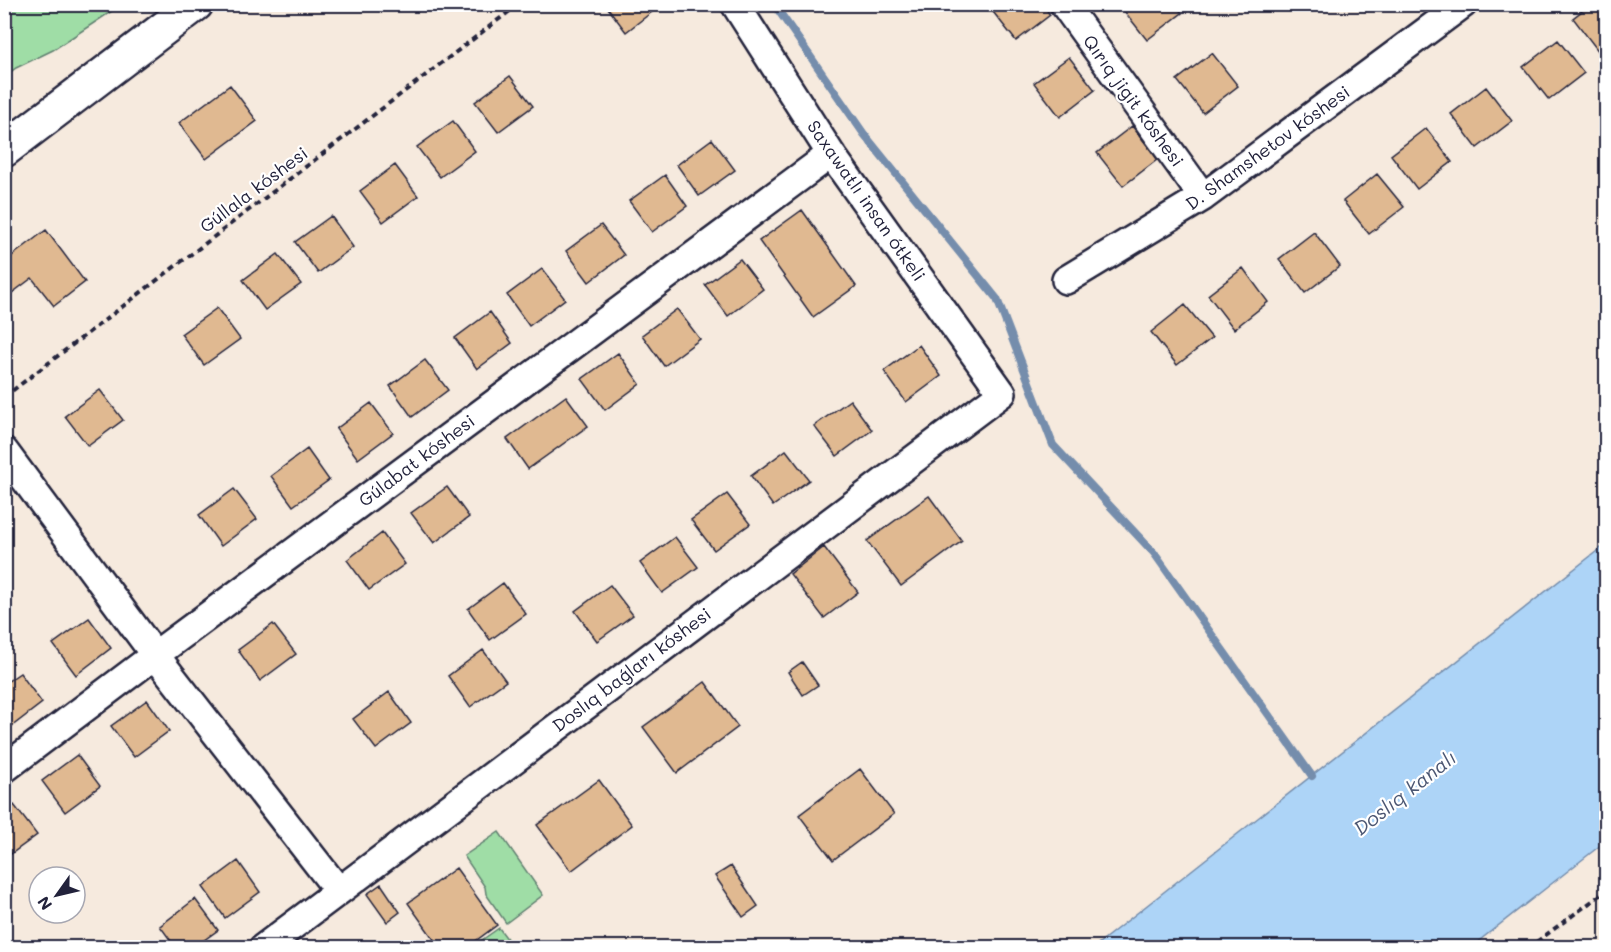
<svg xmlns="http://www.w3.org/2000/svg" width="1611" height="952" font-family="Mali,sans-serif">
  <rect width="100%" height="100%" fill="#f6eade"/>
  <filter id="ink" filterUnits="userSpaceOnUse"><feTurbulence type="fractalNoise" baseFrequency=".0167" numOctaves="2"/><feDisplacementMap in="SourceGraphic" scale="12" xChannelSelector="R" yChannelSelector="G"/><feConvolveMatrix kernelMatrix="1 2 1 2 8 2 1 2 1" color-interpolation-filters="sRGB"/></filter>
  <g filter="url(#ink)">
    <path fill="#9fdda6" stroke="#608070" stroke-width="1.5" d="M 5,4 L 121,4 L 121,5 L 53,50 L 16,68 L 5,76 Z
      M 499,832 L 543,895 L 506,923 L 486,894 L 485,887 L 464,856 Z
      M 499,928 L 511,944 L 505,947 L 472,947 Z"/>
    <path fill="#add4f7" stroke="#758dac" stroke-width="1.5" d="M 1606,544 L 1606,841 L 1471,947 L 1094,947 Z"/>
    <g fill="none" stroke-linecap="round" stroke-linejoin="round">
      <path stroke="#758dac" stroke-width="8" d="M 774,4 L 864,134 L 997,299 L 1053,445 L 1154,553 L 1312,776"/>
    </g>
    <path fill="#e0b991" stroke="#22223b" stroke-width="1.5" d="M 605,4 L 660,4 L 661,5 L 626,32 Z
      M 995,4 L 1043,4 L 1050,15 L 1016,41 L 990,8 Z
      M 1124,4 L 1175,4 L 1182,13 L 1147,40 L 1121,7 Z
      M 1591,4 L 1606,4 L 1606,46 L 1599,52 L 1573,18 Z
      M 1558,40 L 1584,73 L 1549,100 L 1523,67 Z
      M 1212,53 L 1238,86 L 1203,113 L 1177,80 Z
      M 1069,57 L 1095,90 L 1060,117 L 1034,83 Z
      M 510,76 L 533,106 L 498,132 L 475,102 Z
      M 230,85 L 257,121 L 206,159 L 179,123 Z
      M 1486,87 L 1512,121 L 1477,148 L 1451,114 Z
      M 453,121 L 475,151 L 440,177 L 417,147 Z
      M 1132,126 L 1158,159 L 1123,186 L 1097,153 Z
      M 1426,128 L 1452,162 L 1417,189 L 1391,155 Z
      M 712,139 L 735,170 L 699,196 L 677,165 Z
      M 395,165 L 418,196 L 383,222 L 360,191 Z
      M 1377,174 L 1404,207 L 1369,234 L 1343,201 Z
      M 665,175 L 687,206 L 652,232 L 629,201 Z
      M 802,210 L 856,286 L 813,317 L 759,241 Z
      M 331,216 L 353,247 L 318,273 L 295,242 Z
      M 601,225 L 624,255 L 589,282 L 566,251 Z
      M 46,230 L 85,282 L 54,306 L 32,278 L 4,299 L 4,262 Z
      M 1314,232 L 1340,266 L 1305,293 L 1279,259 Z
      M 278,254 L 301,284 L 265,310 L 243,280 Z
      M 740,259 L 763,289 L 728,316 L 705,285 Z
      M 1243,268 L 1268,302 L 1234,329 L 1208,295 Z
      M 542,269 L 565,299 L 529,326 L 507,295 Z
      M 1185,305 L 1212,338 L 1177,365 L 1151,332 Z
      M 217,308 L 240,339 L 204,365 L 181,334 Z
      M 677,309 L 700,339 L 664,366 L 642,335 Z
      M 490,312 L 512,343 L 477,369 L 455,338 Z
      M 919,345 L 941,376 L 906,402 L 884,371 Z
      M 618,353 L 640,384 L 605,410 L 582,379 Z
      M 425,360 L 448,390 L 412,417 L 390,386 Z
      M 100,390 L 123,420 L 88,446 L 65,416 Z
      M 566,396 L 588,426 L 528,469 L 507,439 Z
      M 850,400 L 872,430 L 837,456 L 814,426 Z
      M 371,403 L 393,433 L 358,459 L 336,429 Z
      M 307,449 L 329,480 L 293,506 L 271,476 Z
      M 786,450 L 809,480 L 773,506 L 751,476 Z
      M 447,487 L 469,517 L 434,543 L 411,513 Z
      M 234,489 L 257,519 L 221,546 L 199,515 Z
      M 727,494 L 750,524 L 714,550 L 691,520 Z
      M 929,496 L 962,541 L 901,586 L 867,541 Z
      M 382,533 L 405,564 L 369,590 L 347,560 Z
      M 675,537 L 698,567 L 662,593 L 640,563 Z
      M 824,547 L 858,592 L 824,618 L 790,574 Z
      M 503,583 L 526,614 L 490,640 L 468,609 Z
      M 610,585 L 633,615 L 597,641 L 575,611 Z
      M 89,618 L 111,648 L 76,675 L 53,644 Z
      M 273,624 L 296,654 L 260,681 L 238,650 Z
      M 483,650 L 506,681 L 470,707 L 448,676 Z
      M 802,662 L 818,685 L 803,695 L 788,672 Z
      M 20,673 L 42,703 L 7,730 L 4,726 L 4,684 Z
      M 705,682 L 738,727 L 677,773 L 643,727 Z
      M 389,692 L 411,723 L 376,749 L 353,719 Z
      M 147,700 L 169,731 L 134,757 L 111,726 Z
      M 77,755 L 100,786 L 65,812 L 42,781 Z
      M 860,769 L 894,814 L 833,860 L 799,815 Z
      M 599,780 L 632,825 L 571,871 L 537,825 Z
      M 14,805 L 37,835 L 4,859 L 4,812 Z
      M 238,861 L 260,892 L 225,918 L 203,887 Z
      M 731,866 L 758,906 L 743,917 L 715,876 Z
      M 456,868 L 497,925 L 466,948 L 440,948 L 408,903 Z
      M 381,884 L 400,912 L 387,922 L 367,894 Z
      M 195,899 L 218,930 L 193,948 L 176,948 L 160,926 Z"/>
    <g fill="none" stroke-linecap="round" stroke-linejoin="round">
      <defs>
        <path id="minor" d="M 1064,4 L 1203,197
          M 1066,280 L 1203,197 L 1463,4
          M 4,451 L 155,655 L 338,890
          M 4,769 L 155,655 L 831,154
          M 263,948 L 1002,393 L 831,154 L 735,4"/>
        <path id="secondary" d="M 4,150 L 196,4"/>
      </defs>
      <use href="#minor" stroke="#22223b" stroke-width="32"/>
      <use href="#secondary" stroke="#22223b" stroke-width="38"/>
      <path stroke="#22223b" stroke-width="4" stroke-dasharray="6 4.5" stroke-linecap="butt" d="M 4,397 L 519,4
        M 1528,948 L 1606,891"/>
      <use href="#minor" stroke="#fff" stroke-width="27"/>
      <use href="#secondary" stroke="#fff" stroke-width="33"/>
    </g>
  </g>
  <g text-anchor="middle" stroke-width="4.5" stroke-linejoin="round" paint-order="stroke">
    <g font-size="18" fill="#22223b" stroke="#fff">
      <text transform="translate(1133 101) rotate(54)" y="6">Qırıq jigit kóshesi</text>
      <text transform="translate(1268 148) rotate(-36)" y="6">D. Shamshetov kóshesi</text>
      <text transform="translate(254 190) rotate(-37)" y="6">Gúllala kóshesi</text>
      <text transform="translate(866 201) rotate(55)" y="6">Saxawatlı insan ótkeli</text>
      <text transform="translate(417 461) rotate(-37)" y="6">Gúlabat kóshesi</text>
      <text transform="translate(632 670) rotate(-37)" y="6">Doslıq baǵları kóshesi</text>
    </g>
    <g font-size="20" font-style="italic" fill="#4c5773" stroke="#fff">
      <text transform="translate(1405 793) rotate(-38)" y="7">Doslıq kanalı</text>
    </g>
  </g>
  <rect width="1611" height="952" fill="none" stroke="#fff" stroke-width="24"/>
  <rect x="12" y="12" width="1587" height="928" fill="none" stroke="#22223b" stroke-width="2" filter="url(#ink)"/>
  <g transform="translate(57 895) rotate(236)"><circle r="28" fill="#ffffff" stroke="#a7a7b1" stroke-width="1.5"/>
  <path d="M0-4.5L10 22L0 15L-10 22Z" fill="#22223b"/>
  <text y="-9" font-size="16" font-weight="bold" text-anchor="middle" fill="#22223b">N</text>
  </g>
</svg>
